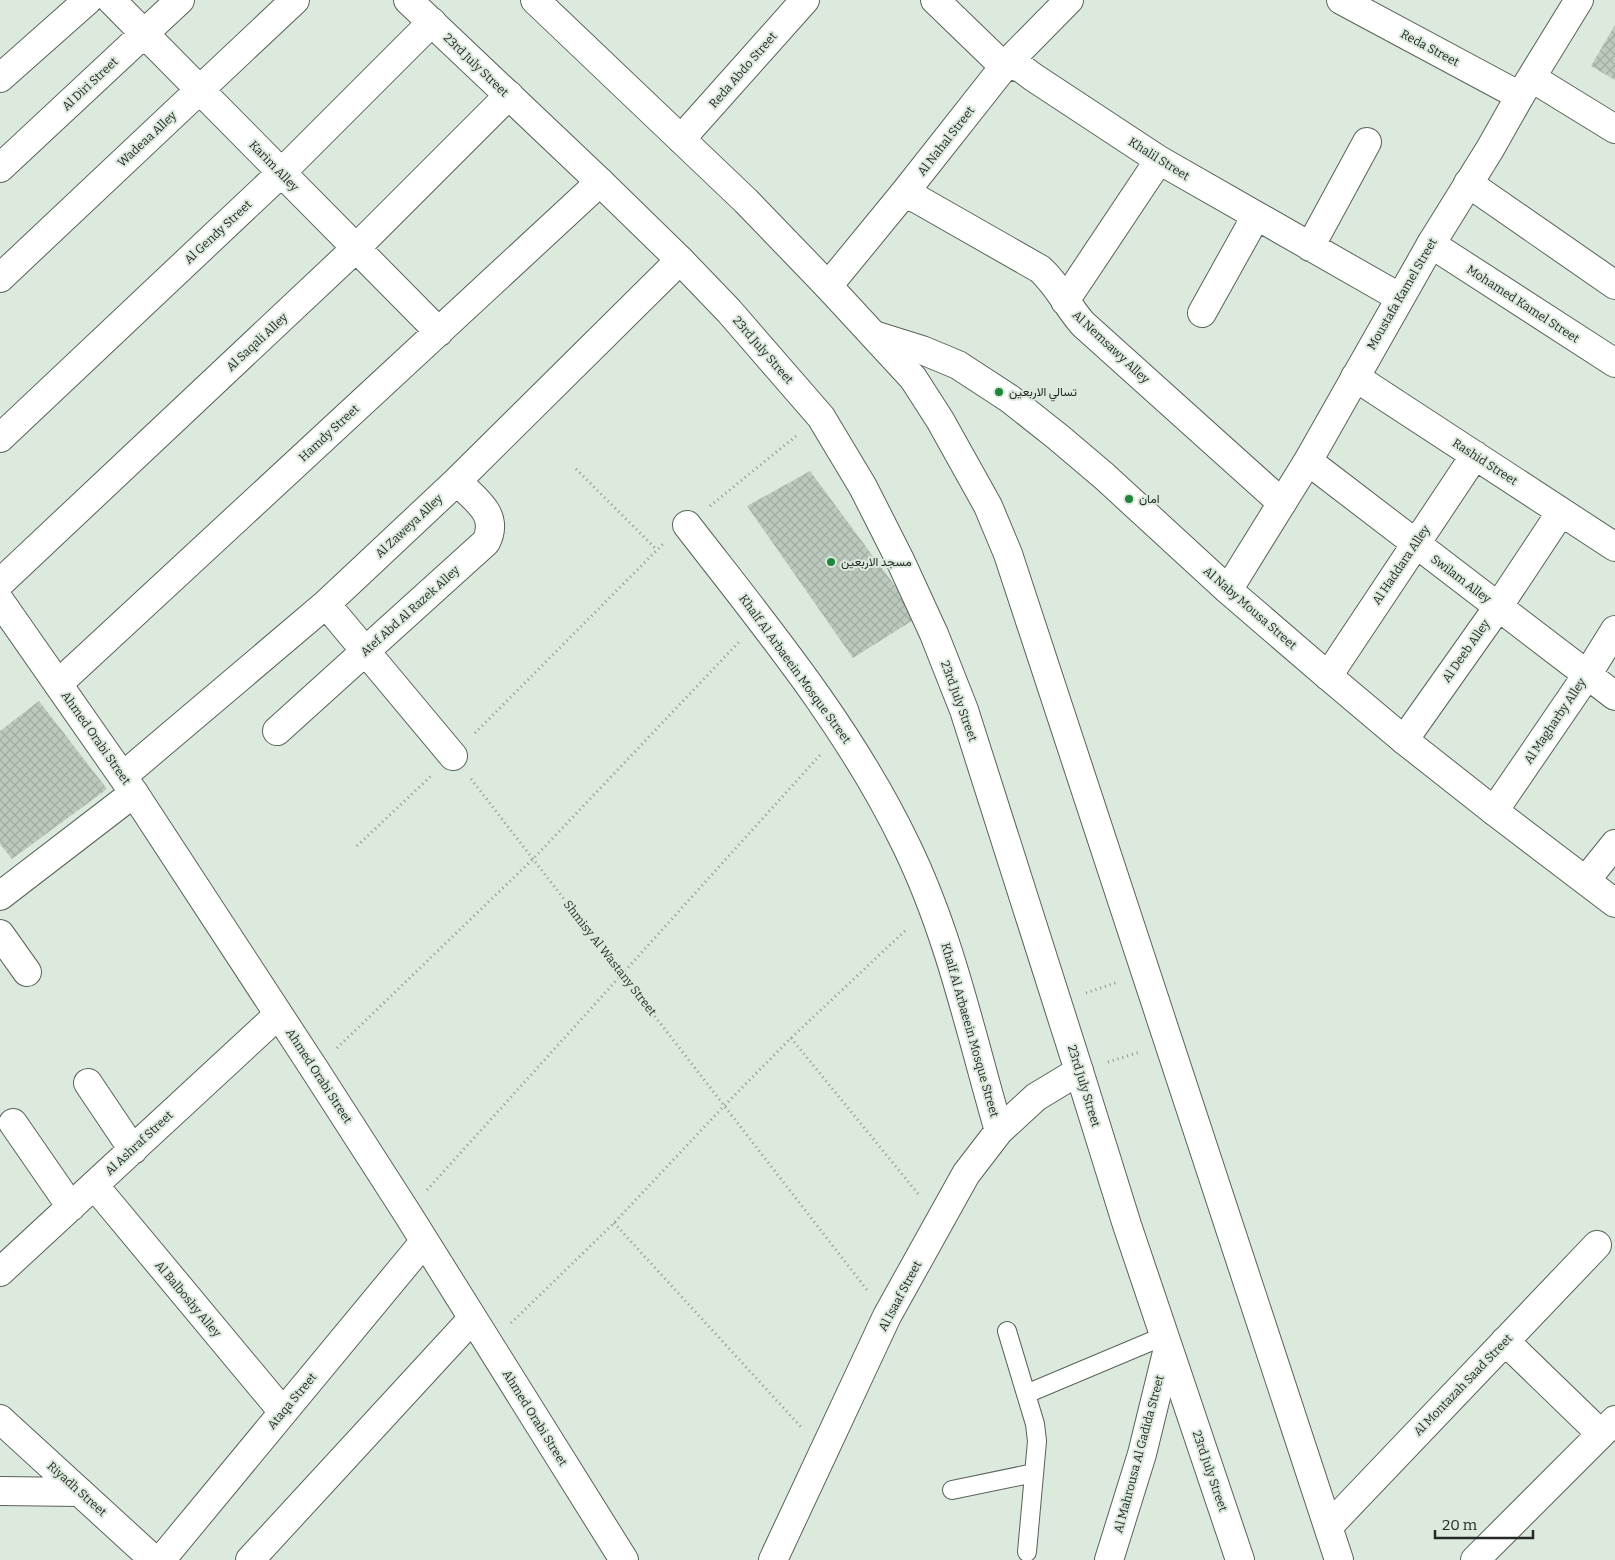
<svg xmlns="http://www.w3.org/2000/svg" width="1615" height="1560" font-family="Bitter,Vazirmatn,serif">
  <defs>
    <pattern id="building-cross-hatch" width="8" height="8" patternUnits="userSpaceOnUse" patternTransform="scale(1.25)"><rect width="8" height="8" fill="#bcc9bd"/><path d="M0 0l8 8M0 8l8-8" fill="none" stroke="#a1ada2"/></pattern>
  </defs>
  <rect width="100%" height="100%" fill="#dce9dd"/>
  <path fill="url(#building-cross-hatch)" d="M 1615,25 L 1615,80 L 1591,66 Z
    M 810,471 L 918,617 L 853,658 L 747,506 Z
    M 39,701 L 107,789 L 12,859 L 0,844 L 0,731 Z"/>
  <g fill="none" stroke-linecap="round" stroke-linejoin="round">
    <defs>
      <path id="service" d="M 1007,1331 L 1035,1424 L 1037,1441 L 1027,1552
        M 1026,1394 L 1164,1336
        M 952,1490 L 1034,1473"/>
      <path id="minor" d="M 111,0 L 439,332
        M 935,0 L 995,58 L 1006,64 L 1021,68 L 1033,77 L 1159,160 L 1399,297
        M 1341,0 L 1520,96
        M 0,78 L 88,0
        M 1532,78 L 1615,129
        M 681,139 L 805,0
        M 0,168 L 180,0
        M 1468,183 L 1615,285
        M 905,192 L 1040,269 C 1058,285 1067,306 1083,324 L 1282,503
        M 1431,244 L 1615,363
        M 1310,247 L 1367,142
        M 0,278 L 295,0
        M 828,286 L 905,192 L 1006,64 L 1069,0
        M 1065,301 L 1159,160
        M 1202,313 L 1256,216
        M 1355,377 L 1615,547
        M 0,438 L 281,173 L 432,22
        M 1308,461 L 1615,696
        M 687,525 C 766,627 850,728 906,845 C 950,935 971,1035 999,1131
        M 0,583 L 355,249 L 509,95
        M 326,604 L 453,756
        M 1328,676 L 1475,455
        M 58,684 L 600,182
        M 277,731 L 486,542 C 500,514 475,500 457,481
        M 1404,740 L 1498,607 L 1561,512
        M 123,776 L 326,604 L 457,481 L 680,260
        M 1494,811 L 1587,675 L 1615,630
        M 1586,880 L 1615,844
        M 0,896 L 134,793
        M 0,934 L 27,972
        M 88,1083 L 133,1150
        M 13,1123 L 71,1207
        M 94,1185 L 283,1412
        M 0,1272 L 278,1015
        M 1505,1341 L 1601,1434
        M 0,1419 L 154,1560
        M 0,1491 L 80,1492
        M 1329,1526 L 1597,1245
        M 773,1560 L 887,1316 L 966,1174 L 999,1131 L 1036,1097 L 1079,1071
        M 1475,1560 L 1615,1420"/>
      <path id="tertiary" d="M 874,335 L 922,350 L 958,365 L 1010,399 L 1058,437 L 1104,476 L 1228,590 L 1328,676 L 1404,740 L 1494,811 L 1615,903
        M 1228,590 L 1308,461 L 1431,244 L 1490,149 L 1520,96 L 1579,0
        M 0,601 L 134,793 L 315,1070 L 407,1213 L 624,1560
        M 161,1560 L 424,1242
        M 250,1560 L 472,1319"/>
      <path id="secondary" d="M 1109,1560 L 1142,1454 L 1168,1348"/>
      <path id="primary" d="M 408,0 L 600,182 L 680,260 L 729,311 L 821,417 L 863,487 L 900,560 L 934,634 L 964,710 L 1079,1071 L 1127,1225 L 1240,1560
        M 535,0 L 746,201 L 828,286 L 913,378 L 940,420 L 988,506 L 1008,554 L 1339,1560"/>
    </defs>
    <use href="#service" stroke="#586359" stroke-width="20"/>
    <use href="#minor" stroke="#586359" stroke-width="30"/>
    <use href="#tertiary" stroke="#586359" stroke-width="30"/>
    <use href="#secondary" stroke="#586359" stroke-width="30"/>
    <use href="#primary" stroke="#586359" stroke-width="30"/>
    <path stroke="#8d968e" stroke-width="3" stroke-dasharray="1 4" stroke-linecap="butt" d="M 576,469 L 656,549
      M 710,506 L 796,436
      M 475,733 L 664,543
      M 471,779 L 867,1290
      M 357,846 L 431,776
      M 1086,993 L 1118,982
      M 791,1038 L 919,1195
      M 337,1048 L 533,859 L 739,642
      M 1108,1062 L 1140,1052
      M 427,1190 L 820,755
      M 614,1223 L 801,1427
      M 511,1323 L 614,1223 L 724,1106 L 791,1038 L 907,929"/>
    <use href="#service" stroke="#fff" stroke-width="18"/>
    <use href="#minor" stroke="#fff" stroke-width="28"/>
    <use href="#tertiary" stroke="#fff" stroke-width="28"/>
    <use href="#secondary" stroke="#fff" stroke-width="28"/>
    <use href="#primary" stroke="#fff" stroke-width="28"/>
  </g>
  <g fill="#1f853a" stroke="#dce9dd" stroke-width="2">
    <circle cx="999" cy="392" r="5"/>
    <circle cx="1129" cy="499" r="5"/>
    <circle cx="831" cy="562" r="5"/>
  </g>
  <g text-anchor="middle" stroke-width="4" stroke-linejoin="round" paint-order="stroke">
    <g font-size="12" fill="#242925" stroke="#dce9dd">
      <text transform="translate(1430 48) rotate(28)" y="4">Reda Street</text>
      <text transform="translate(476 65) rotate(44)" y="4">23rd July Street</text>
      <text transform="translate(743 70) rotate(-49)" y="4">Reda Abdo Street</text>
      <text transform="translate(90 84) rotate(-43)" y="4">Al Diri Street</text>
      <text transform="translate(147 139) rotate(-43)" y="4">Wadeaa Alley</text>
      <text transform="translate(946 141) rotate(-52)" y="4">Al Nahal Street</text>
      <text transform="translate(1159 159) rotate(32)" y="4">Khalil Street</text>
      <text transform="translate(274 166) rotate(46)" y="4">Karim Alley</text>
      <text transform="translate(218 232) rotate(-43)" y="4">Al Gendy Street</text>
      <text transform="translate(1402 294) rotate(-60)" y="4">Moustafa Kamel Street</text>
      <text transform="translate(1523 304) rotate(33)" y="4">Mohamed Kamel Street</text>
      <text transform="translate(257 342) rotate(-43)" y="4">Al Saqali Alley</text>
      <text transform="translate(1111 347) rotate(43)" y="4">Al Nemsawy Alley</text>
      <text transform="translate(763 350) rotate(49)" y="4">23rd July Street</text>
      <text transform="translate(329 433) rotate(-43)" y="4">Hamdy Street</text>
      <text transform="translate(1485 462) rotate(33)" y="4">Rashid Street</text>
      <text transform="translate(409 526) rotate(-43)" y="4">Al Zaweya Alley</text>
      <text transform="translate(1401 565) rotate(-56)" y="4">Al Haddara Alley</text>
      <text transform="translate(1461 579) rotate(37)" y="4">Swilam Alley</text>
      <text transform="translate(1250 608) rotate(41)" y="4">Al Naby Mousa Street</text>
      <text transform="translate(410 611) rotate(-42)" y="4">Atef Abd Al Razek Alley</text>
      <text transform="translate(1466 651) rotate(-55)" y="4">Al Deeb Alley</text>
      <text transform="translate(795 669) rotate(54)" y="4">Khalf Al Arbaeein Mosque Street</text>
      <text transform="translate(959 701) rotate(70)" y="4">23rd July Street</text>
      <text transform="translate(1555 721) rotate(-56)" y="4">Al Magharby Alley</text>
      <text transform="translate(96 738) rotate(55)" y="4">Ahmed Orabi Street</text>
      <text transform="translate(610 958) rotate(52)" y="4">Shmisy Al Wastany Street</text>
      <text transform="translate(970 1030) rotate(74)" y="4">Khalf Al Arbaeein Mosque Street</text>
      <text transform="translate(319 1076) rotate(57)" y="4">Ahmed Orabi Street</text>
      <text transform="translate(1084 1086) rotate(73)" y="4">23rd July Street</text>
      <text transform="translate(139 1143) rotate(-43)" y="4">Al Ashraf Street</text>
      <text transform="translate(900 1296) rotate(-62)" y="4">Al Isaaf Street</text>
      <text transform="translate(188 1299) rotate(50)" y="4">Al Balboshy Alley</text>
      <text transform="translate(1463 1385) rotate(-46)" y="4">Al Montazah Saad Street</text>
      <text transform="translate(292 1401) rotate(-50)" y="4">Ataqa Street</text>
      <text transform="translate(535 1418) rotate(58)" y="4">Ahmed Orabi Street</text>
      <text transform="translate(1139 1454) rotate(-75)" y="4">Al Mahrousa Al Gadida Street</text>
      <text transform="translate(1210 1471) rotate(71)" y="4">23rd July Street</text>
      <text transform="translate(77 1489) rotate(42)" y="4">Riyadh Street</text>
    </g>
    <g font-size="12" fill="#242925" stroke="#dce9dd" text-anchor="start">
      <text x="1009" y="396">تسالي الاربعين</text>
      <text x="1139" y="503">امان</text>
      <text x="841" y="566">مسجد الاربعين</text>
    </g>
  </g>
  <path d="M1435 1530v8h98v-8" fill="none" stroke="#242925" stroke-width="2.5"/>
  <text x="1442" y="1530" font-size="15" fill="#242925" stroke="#dce9dd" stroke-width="4" paint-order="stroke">20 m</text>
</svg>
